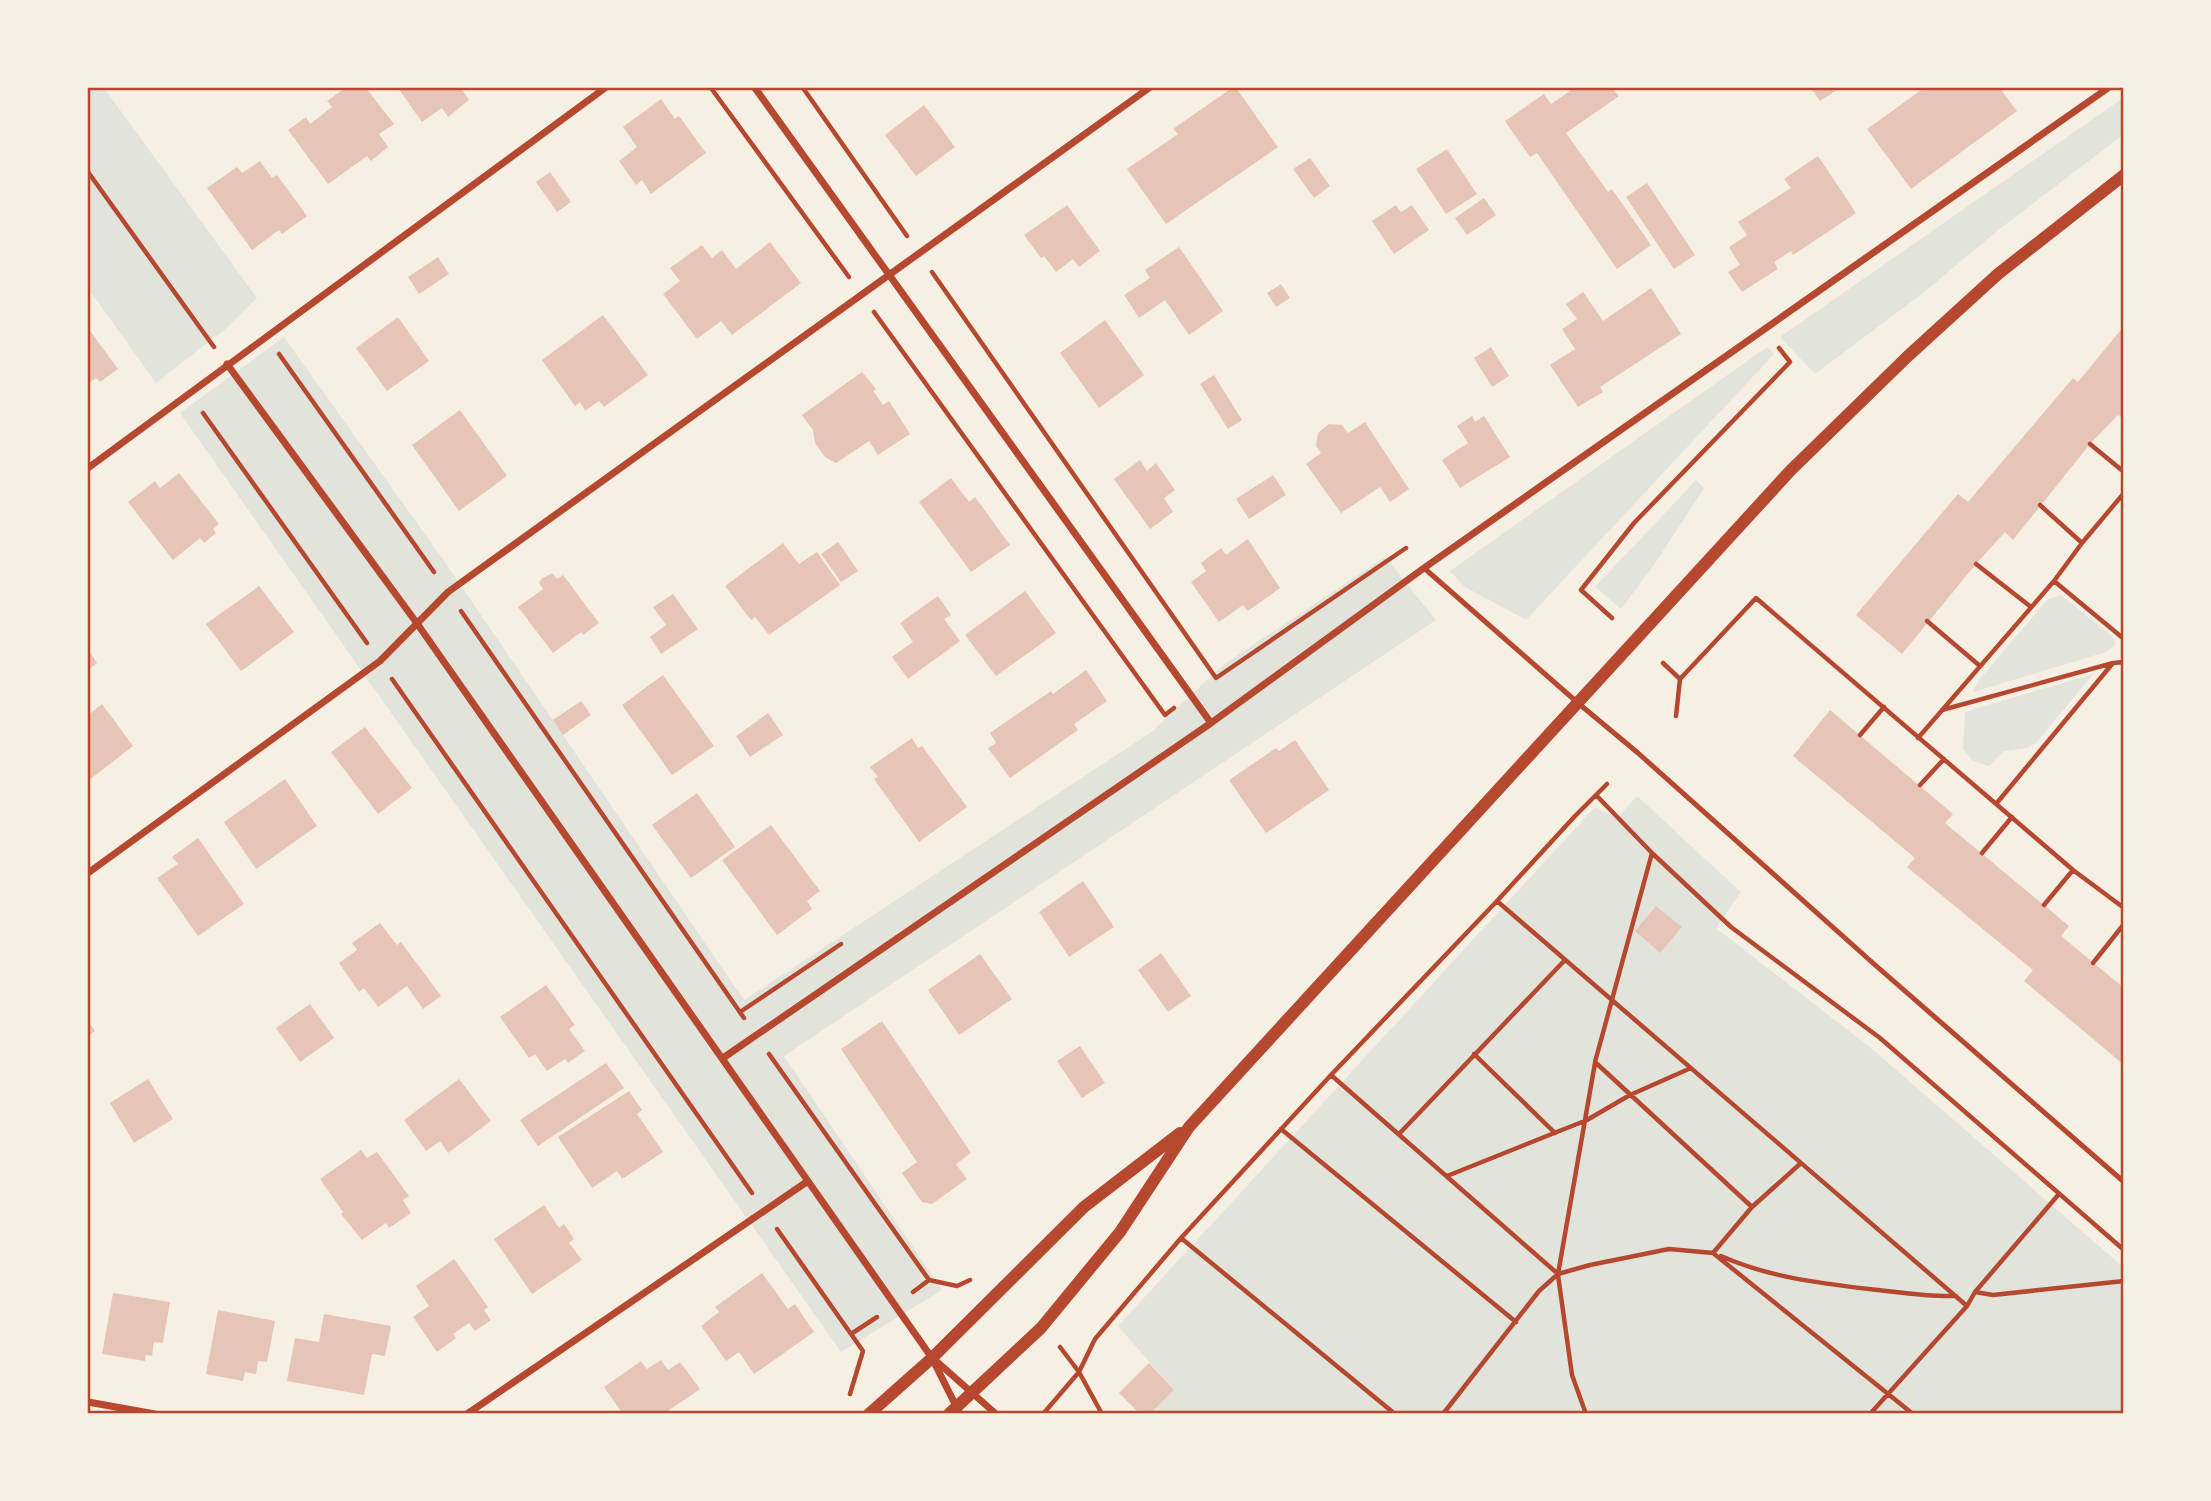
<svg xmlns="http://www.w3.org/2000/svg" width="2211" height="1501" font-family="Raleway,sans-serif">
  <rect width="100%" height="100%" fill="#f6efe4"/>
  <path fill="#e2e4dc" d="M 88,88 L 104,88 L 257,298 L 224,330 L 156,383 L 88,288 Z
    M 2123,98 L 2123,135 L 1997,231 L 1923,293 L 1815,374 L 1780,337 Z
    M 284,337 L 442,558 L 744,1000 L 1153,731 L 1224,664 L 1385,557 L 1436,620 L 784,1056 L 942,1290 L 841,1352 L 180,413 Z
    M 1767,347 L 1774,354 L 1526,620 L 1465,587 L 1450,571 Z
    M 1696,480 L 1704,488 L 1654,565 L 1621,609 L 1595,587 Z
    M 2061,595 L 2112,636 L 2115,642 L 2114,647 L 2106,652 L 1973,692 L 1979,680 L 2048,599 Z
    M 2093,674 L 2035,744 L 2028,748 L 2004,751 L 1989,766 L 1973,761 L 1963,749 L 1965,713 L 1968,711 Z
    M 1637,796 L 1741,892 L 1716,928 L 1871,1048 L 2123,1267 L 2123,1413 L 1151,1413 L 1174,1390 L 1118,1326 L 1595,807 L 1617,818 Z"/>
  <path fill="#e6c5b7" d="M 345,88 L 366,88 L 394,124 L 379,134 L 388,147 L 371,161 L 367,156 L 328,184 L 288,130 L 306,117 L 310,124 L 332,107 L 327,101 Z
    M 398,88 L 461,88 L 469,100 L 448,117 L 442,108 L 422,122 Z
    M 1232,88 L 1236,88 L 1278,147 L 1166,224 L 1127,169 L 1178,134 L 1173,129 Z
    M 1574,88 L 1612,88 L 1619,96 L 1566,133 L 1608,192 L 1612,189 L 1651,245 L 1617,269 L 1537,153 L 1530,157 L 1505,121 L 1544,94 L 1551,104 Z
    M 1811,88 L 1840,88 L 1820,101 Z
    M 1924,88 L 1939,88 L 1941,90 L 1944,88 L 2000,88 L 2017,111 L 1911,189 L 1867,129 Z
    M 661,99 L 675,119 L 679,116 L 706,153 L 651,194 L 642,180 L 636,185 L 619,161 L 637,147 L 623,127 Z
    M 924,105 L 955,147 L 916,176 L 885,135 Z
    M 1447,149 L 1477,194 L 1446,214 L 1416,169 Z
    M 1818,156 L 1856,213 L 1793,255 L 1791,251 L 1774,262 L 1778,269 L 1742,292 L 1728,272 L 1740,265 L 1729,247 L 1747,235 L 1738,222 L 1791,188 L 1784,179 Z
    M 1310,158 L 1330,186 L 1314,198 L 1293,169 Z
    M 260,161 L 272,178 L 277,175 L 307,216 L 282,234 L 279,230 L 252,250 L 207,188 L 237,167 L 242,173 Z
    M 550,172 L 571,202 L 557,212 L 536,182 Z
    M 1647,183 L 1695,255 L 1674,269 L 1626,197 Z
    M 1484,198 L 1496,215 L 1467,235 L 1455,218 Z
    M 1067,205 L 1100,251 L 1079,267 L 1073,259 L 1056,272 L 1044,256 L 1041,258 L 1024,235 Z
    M 1396,205 L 1401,212 L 1412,205 L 1429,230 L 1394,254 L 1372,221 Z
    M 770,242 L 801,283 L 732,335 L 721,321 L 697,339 L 663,294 L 680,281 L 670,268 L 702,245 L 712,258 L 722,250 L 736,269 Z
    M 1179,247 L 1223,311 L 1189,335 L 1165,300 L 1139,318 L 1124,295 L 1150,278 L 1145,270 Z
    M 438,257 L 449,274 L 419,294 L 408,277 Z
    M 1281,284 L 1290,298 L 1276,307 L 1267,293 Z
    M 1651,288 L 1681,334 L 1600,387 L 1603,392 L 1578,407 L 1550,365 L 1575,349 L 1562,329 L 1577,319 L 1566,304 L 1583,292 L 1603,321 Z
    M 603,315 L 648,375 L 604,407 L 599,401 L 585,411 L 580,402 L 575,406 L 542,360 Z
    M 398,317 L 429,361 L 387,391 L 356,348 Z
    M 1105,320 L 1144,375 L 1099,408 L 1060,353 Z
    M 2124,326 L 2124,419 L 2118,415 L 2090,444 L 2013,540 L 2005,532 L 1976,564 L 1902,654 L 1856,615 L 1958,494 L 1968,502 L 2073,378 L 2078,382 Z
    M 88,328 L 118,369 L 100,382 L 96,378 L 88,384 Z
    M 1491,347 L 1509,376 L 1492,387 L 1474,358 Z
    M 862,372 L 876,389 L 873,391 L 883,405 L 889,401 L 910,434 L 878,455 L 869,441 L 836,463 L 825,457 L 815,443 L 813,430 L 802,415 Z
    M 1214,375 L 1242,420 L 1228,429 L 1200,384 Z
    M 460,410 L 507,476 L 459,511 L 412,445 Z
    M 1472,416 L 1475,422 L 1484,416 L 1510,457 L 1460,488 L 1442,460 L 1468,443 L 1457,426 Z
    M 1365,422 L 1409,489 L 1390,502 L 1380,487 L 1341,513 L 1306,464 L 1321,453 L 1316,446 L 1318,433 L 1329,424 L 1342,425 L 1348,433 Z
    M 1140,460 L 1147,471 L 1156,463 L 1175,490 L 1164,498 L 1173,512 L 1150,529 L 1114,479 Z
    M 179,473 L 219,524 L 213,529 L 216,533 L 204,543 L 200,538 L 173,560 L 128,502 L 155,481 L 160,488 Z
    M 1273,475 L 1286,495 L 1249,519 L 1236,499 Z
    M 951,478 L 969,502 L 975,497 L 1010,545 L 971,572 L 919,502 Z
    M 1248,539 L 1280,588 L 1248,611 L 1243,605 L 1219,622 L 1191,582 L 1206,571 L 1201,563 L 1221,548 L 1226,555 Z
    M 838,542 L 858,571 L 841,582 L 821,554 Z
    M 783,543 L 799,564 L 817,552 L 840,585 L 769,635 L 755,617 L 751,620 L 725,586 Z
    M 552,573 L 557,579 L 563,575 L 599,623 L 583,635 L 581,632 L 553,653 L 518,607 L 543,589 L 539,583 L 541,579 Z
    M 259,586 L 294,632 L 241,671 L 206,624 Z
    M 1025,591 L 1056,633 L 996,676 L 965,635 Z
    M 673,594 L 698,629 L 661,654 L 650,637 L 666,625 L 653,607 Z
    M 938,596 L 951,615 L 944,619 L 960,641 L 908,679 L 892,657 L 913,642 L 900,623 Z
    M 88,649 L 97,663 L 88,670 Z
    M 1086,670 L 1107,701 L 1074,724 L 1078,730 L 1010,778 L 988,748 L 996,743 L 990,733 L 1051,691 L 1053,694 Z
    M 663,675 L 714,746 L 672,775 L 622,705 Z
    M 581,701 L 591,715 L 563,735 L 553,720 Z
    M 102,704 L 133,746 L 88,781 L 88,715 Z
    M 1830,710 L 1953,814 L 1945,823 L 2069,926 L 2061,936 L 2124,988 L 2124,1065 L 2024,981 L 2033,970 L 1907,867 L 1915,858 L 1793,756 Z
    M 768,713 L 783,735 L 750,757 L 736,736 Z
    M 365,727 L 412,788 L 378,814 L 331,752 Z
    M 912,738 L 918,748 L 922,746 L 967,807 L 919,842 L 874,779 L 878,777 L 870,767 Z
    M 1295,740 L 1329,790 L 1266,833 L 1229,780 L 1276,748 L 1279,751 Z
    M 285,779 L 317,826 L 256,869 L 224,822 Z
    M 697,793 L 735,847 L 691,878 L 652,825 Z
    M 771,825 L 820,891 L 807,901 L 812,909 L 777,935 L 722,860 Z
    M 198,838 L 244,904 L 198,936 L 157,878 L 178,864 L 172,857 Z
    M 1083,881 L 1114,927 L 1069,957 L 1039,912 Z
    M 1656,906 L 1682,927 L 1660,953 L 1635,931 Z
    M 380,923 L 397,945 L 401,942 L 441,996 L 423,1009 L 407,986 L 378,1007 L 364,988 L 359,992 L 339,963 L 357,950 L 352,943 Z
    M 1161,953 L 1191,996 L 1168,1012 L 1138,970 Z
    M 980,954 L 1012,999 L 959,1035 L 928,990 Z
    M 546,985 L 575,1025 L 569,1029 L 585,1051 L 568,1063 L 565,1059 L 547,1071 L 535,1054 L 529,1058 L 500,1017 Z
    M 310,1004 L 334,1038 L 300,1062 L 276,1028 Z
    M 88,1021 L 95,1031 L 88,1036 Z
    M 882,1021 L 971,1153 L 956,1164 L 967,1179 L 932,1204 L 922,1202 L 902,1173 L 917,1162 L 841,1049 Z
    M 1080,1046 L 1105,1083 L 1082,1098 L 1057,1061 Z
    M 606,1063 L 624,1088 L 538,1146 L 520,1120 Z
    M 148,1079 L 173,1119 L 134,1143 L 110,1103 Z
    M 459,1079 L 491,1121 L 448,1153 L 440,1141 L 426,1151 L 404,1120 Z
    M 629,1091 L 642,1110 L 637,1114 L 663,1152 L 622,1179 L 617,1171 L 592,1188 L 558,1137 Z
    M 361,1150 L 367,1158 L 377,1152 L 409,1196 L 403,1200 L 411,1213 L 389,1228 L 386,1223 L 362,1240 L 341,1214 L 343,1212 L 320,1179 Z
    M 544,1205 L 559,1228 L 564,1224 L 574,1239 L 569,1243 L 582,1260 L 532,1294 L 494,1239 Z
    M 454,1259 L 488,1307 L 484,1310 L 491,1320 L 475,1331 L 469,1323 L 453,1334 L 456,1338 L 437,1352 L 413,1317 L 429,1306 L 416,1286 Z
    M 762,1273 L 788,1309 L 795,1304 L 814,1332 L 754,1374 L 739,1352 L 726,1361 L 701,1326 L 719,1312 L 715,1307 Z
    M 113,1293 L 170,1302 L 163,1343 L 154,1342 L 152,1356 L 146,1355 L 145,1361 L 102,1354 Z
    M 218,1310 L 275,1321 L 267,1362 L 258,1361 L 256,1374 L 245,1372 L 243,1381 L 206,1374 Z
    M 324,1314 L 391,1326 L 385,1356 L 372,1354 L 364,1395 L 287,1381 L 295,1338 L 319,1342 Z
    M 661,1360 L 668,1370 L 680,1362 L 700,1389 L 665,1413 L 622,1413 L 604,1387 L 641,1361 L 647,1369 Z
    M 1149,1363 L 1174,1390 L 1151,1413 L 1139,1413 L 1119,1393 Z"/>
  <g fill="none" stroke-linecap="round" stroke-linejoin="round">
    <path stroke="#b5482f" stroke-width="4.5" d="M 711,88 L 849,277
      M 803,88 L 907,236
      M 88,172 L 214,347
      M 932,272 L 1216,678 L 1406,548
      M 874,312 L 1165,715 L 1174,708
      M 279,354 L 434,572
      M 203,413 L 367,643
      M 2090,444 L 2124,472
      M 2040,505 L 2082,543
      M 1976,564 L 2031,607
      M 2054,581 L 2082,543 L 2124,493
      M 461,611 L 744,1018
      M 1612,618 L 1581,590 L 1634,523 L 1790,362 L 1779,348
      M 1927,621 L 1980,666
      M 1663,663 L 1680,679
      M 2113,663 L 2124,662
      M 392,679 L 752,1193
      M 1942,710 L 2113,663 L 1996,804
      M 1676,716 L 1680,679 L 1756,598 L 2073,870 L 2124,908
      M 1860,735 L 1884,707
      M 1918,738 L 2054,581 L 2124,639
      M 1920,785 L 1944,759
      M 1596,795 L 1652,853 L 1595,1062 L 1752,1207 L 1713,1253 L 1913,1414
      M 1652,853 L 1731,927 L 1880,1038 L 2124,1250
      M 1982,853 L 2012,817
      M 1497,901 L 1967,1306
      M 2044,905 L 2073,870
      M 2093,963 L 2124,924
      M 740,1012 L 841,944
      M 769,1054 L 929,1280 L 957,1286 L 970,1280
      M 1474,1054 L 1555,1133
      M 1331,1075 L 1558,1274 L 1595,1063
      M 1281,1129 L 1516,1322
      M 1399,1134 L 1565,960
      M 1447,1176 L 1587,1120 L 1630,1095 L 1691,1068
      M 1752,1207 L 1801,1163
      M 777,1229 L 863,1351 L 850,1394
      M 1181,1238 L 1395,1414
      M 1721,1256 C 1768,1277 1818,1283 1869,1289 C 1898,1292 1926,1297 1956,1296
      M 1558,1275 L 1572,1375 L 1586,1414
      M 913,1292 L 929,1280
      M 1975,1292 L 1993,1295 L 2124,1281
      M 851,1334 L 877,1317
      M 1043,1414 L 1079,1372 L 1060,1347
      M 1102,1414 L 1079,1372 L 1095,1339 L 1181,1238 L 1331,1075 L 1497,901 L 1575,816 L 1607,784
      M 1443,1414 L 1539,1291 L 1558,1274 L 1590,1265 L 1669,1249 L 1713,1253
      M 1870,1414 L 1967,1306 L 1975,1292 L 2059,1194"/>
    <path stroke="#b5482f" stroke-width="5" d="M 1424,568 L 1578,703 L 1638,753 L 1874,964 L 2124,1182"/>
    <path stroke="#b5482f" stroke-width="7" d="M 755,88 L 1211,723
      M 227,364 L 416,622 L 932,1358 L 960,1414
      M 88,468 L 605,88
      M 88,873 L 380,661 L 448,592 L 1149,88
      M 723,1058 L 1211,723 L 1424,568 L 2108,88
      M 935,1360 L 996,1414
      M 88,1402 L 155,1414
      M 467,1414 L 808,1181"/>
    <path stroke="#b5482f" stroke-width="12" d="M 869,1414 L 932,1358 L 1084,1207 L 1180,1133
      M 949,1414 L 1041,1328 L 1120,1232 L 1189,1127 L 1791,470 L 1908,356 L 1998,274 L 2124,175"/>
  </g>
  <rect width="2211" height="1501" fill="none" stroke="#f6efe4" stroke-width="178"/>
  <rect x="89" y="89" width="2033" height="1323" fill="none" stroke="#b5482f" stroke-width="2.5"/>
</svg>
